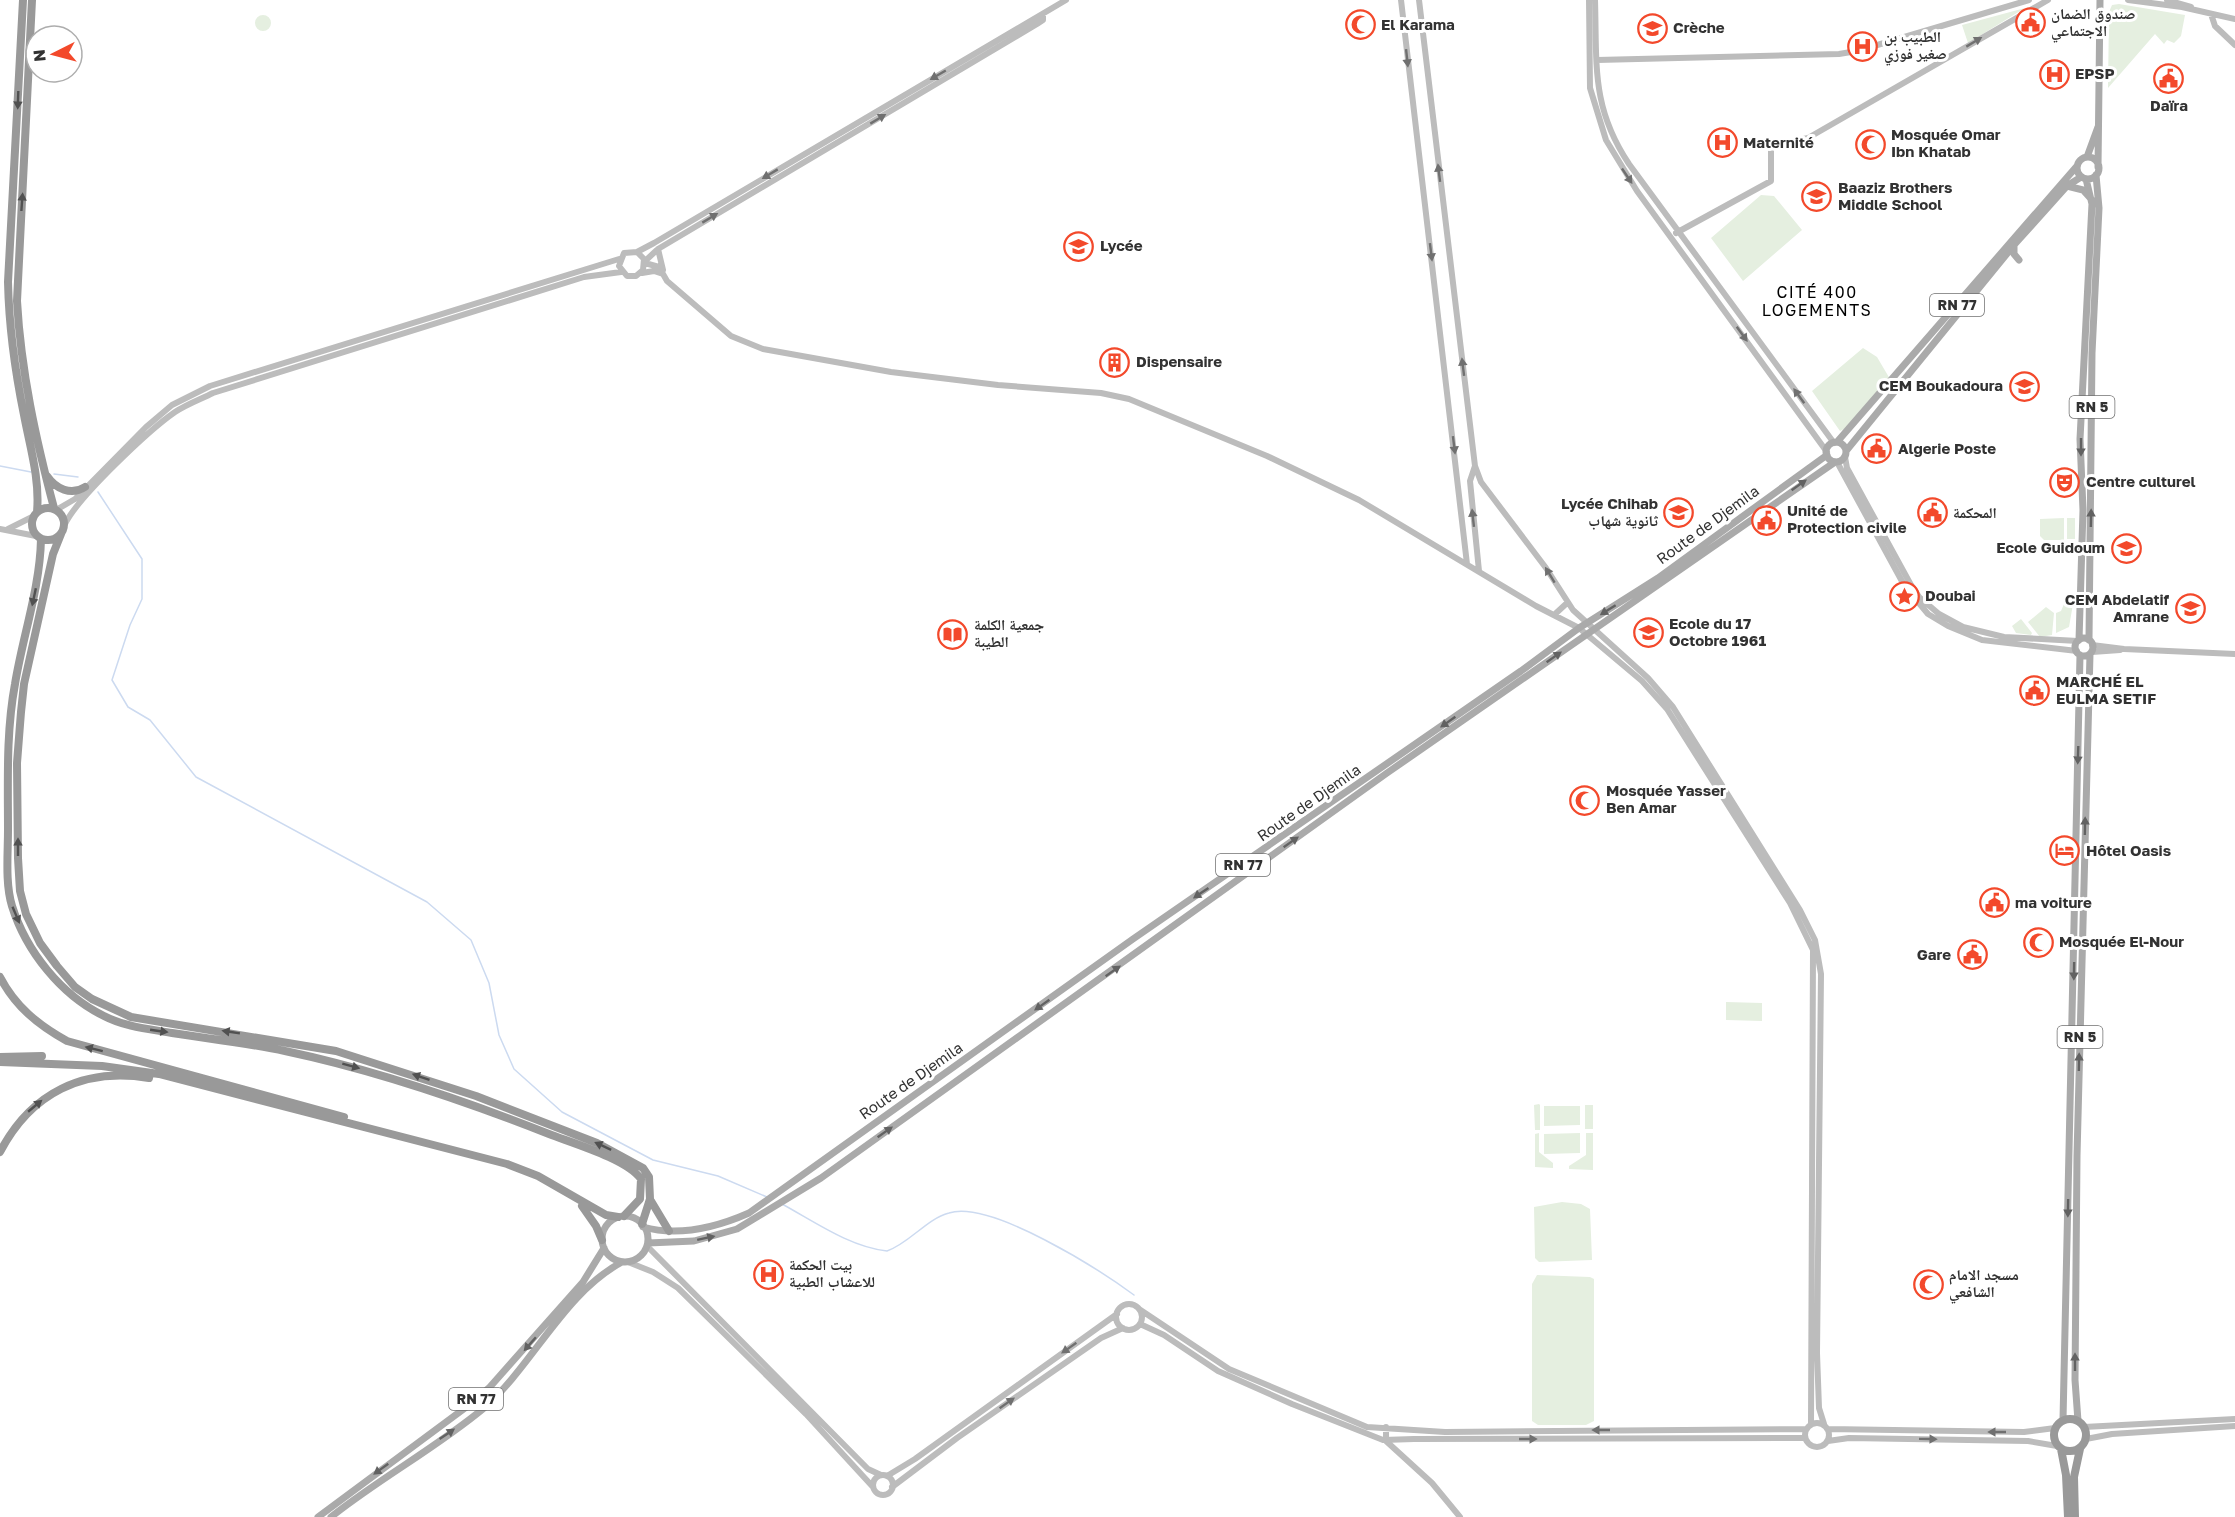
<svg xmlns="http://www.w3.org/2000/svg" width="2235" height="1517" font-family="'Golos Text','Noto Naskh Arabic',sans-serif">
  <rect width="100%" height="100%" fill="#fff"/>
  <path fill="#e5efe0" d="M 2119,4 L 2185,15 L 2181,36 L 2174,43 L 2167,40 L 2164,44 L 2155,34 L 2108,88 L 2109,12 L 2112,5 Z
    M 2025,8 L 1968,43 L 1962,25 Z
    M255 23a8 8 0 1 1 16 0a8 8 0 1 1-16 0Z
    M 1761,195 L 1774,196 L 1802,230 L 1743,281 L 1711,238 Z
    M 1863,348 L 1877,357 L 1890,379 L 1852,425 L 1840,431 L 1812,391 Z
    M 2064,518 L 2064,540 L 2044,540 L 2040,536 L 2040,519 Z
    M 2067,518 L 2075,518 L 2075,539 L 2067,539 Z
    M 2064,604 L 2073,604 L 2069,627 L 2056,633 L 2056,613 L 2061,611 Z
    M 2046,607 L 2054,613 L 2052,635 L 2040,637 L 2028,622 Z
    M 2021,619 L 2032,633 L 2031,635 L 2016,633 L 2012,626 Z
    M 1726,1002 L 1762,1003 L 1762,1021 L 1726,1020 Z
    M 1539,1104 L 1540,1105 L 1540,1130 L 1535,1130 L 1534,1105 Z
    M 1585,1105 L 1593,1105 L 1593,1129 L 1585,1129 Z
    M 1544,1106 L 1580,1106 L 1580,1125 L 1544,1126 Z
    M 1539,1133 L 1539,1152 L 1553,1163 L 1553,1168 L 1535,1167 L 1535,1134 Z
    M 1580,1133 L 1580,1153 L 1544,1154 L 1544,1134 Z
    M 1586,1133 L 1593,1133 L 1593,1170 L 1569,1169 L 1569,1166 L 1586,1155 Z
    M 1562,1202 L 1581,1204 L 1590,1209 L 1592,1260 L 1539,1262 L 1535,1258 L 1534,1207 Z
    M 1537,1275 L 1590,1277 L 1594,1279 L 1594,1421 L 1586,1425 L 1538,1425 L 1532,1421 L 1532,1284 Z"/>
  <g fill="none" stroke-linecap="round" stroke-linejoin="round">
    <path stroke="#ccdaf0" stroke-width="1.5" d="M 0,466 L 31,472
      M 54,474 L 78,477
      M 98,492 L 142,559 L 142,599 L 130,625 L 112,680 L 128,707 L 150,720 L 196,777 L 427,902 L 471,940 L 489,983 L 499,1035 L 514,1069 L 562,1112 L 653,1160 L 718,1176 L 767,1197
      M 782,1204 C 815,1222 850,1247 887,1251 C 910,1243 926,1219 949,1213 C 991,1200 1100,1270 1134,1295"/>
    <path stroke="#bcbcbc" stroke-width="6" d="M 1401,0 L 1467,564
      M 1419,0 L 1475,466 L 1481,482 L 1546,568 L 1573,610 L 1648,678 L 1673,707 L 1800,910 L 1815,940 L 1821,974 L 1817,1353 L 1819,1408 L 1824,1424
      M 1589,0 L 1590,88 L 1606,140 L 1637,191 L 1827,452
      M 1595,0 C 1597,65 1591,107 1629,164 L 1834,443
      M 2128,0 L 2182,7 L 2235,19
      M 2167,0 L 2191,7
      M 2211,14 L 2215,26 L 2235,45
      M 1597,60 L 1839,54 L 1857,51 L 2029,0
      M 1676,233 L 1771,181 L 1771,146 L 1808,138 L 2048,0
      M 658,249 L 663,270
      M 637,252 L 644,259 L 643,270 L 636,276 L 627,276 L 619,266 L 624,253 L 637,252 L 654,243 L 1066,0
      M 644,262 L 658,249 L 1037,24 L 1043,20 L 1043,14
      M 645,263 L 659,267 L 667,281 L 731,336 L 763,349 L 891,372 L 998,385 L 1101,393 L 1129,399 L 1267,456 L 1359,500 L 1536,606 L 1579,628 L 1642,681 L 1667,709 L 1790,903 L 1813,950 L 1811,1424
      M 642,273 L 654,271 L 663,274
      M 1845,457 L 1847,468 L 1911,585 L 1919,597 L 1939,614 L 1963,627 L 2004,637 L 2078,641
      M 1837,462 L 1904,585 L 1928,614 L 1948,626 L 1982,640 L 2077,651
      M 1475,466 L 1470,481 L 1479,571
      M 56,510 L 75,499 L 146,427 L 172,405 L 210,386 L 619,259
      M 65,524 C 78,497 149,430 175,412 C 187,404 201,399 213,393 L 584,277 L 621,272
      M 0,529 L 36,536
      M 8,529 L 34,516
      M 1554,615 L 1567,603
      M 2092,645 L 2124,649 L 2235,654
      M 2092,652 L 2120,650
      M 647,1246 L 868,1469 L 881,1475
      M 628,1262 L 653,1272 L 678,1288 L 806,1414 L 873,1487
      M1116 1317a13 13 0 1 1 26 0a13 13 0 1 1-26 0Z
      M 1139,1309 L 1229,1369 L 1367,1427 L 1445,1432 L 1806,1429
      M 1140,1324 L 1164,1335 L 1218,1371 L 1292,1404 L 1383,1440 L 1414,1439 L 1805,1438
      M1805 1435a12 12 0 1 1 24 0a12 12 0 1 1-24 0Z
      M 1386,1427 L 1386,1441 L 1432,1483 L 1460,1517
      M 2084,1427 L 2235,1419
      M 1828,1429 L 2024,1432 L 2055,1428
      M 2086,1439 L 2112,1434 L 2235,1426
      M 1828,1441 L 1849,1438 L 2028,1441 L 2057,1446
      M873 1485a10 10 0 1 1 20 0a10 10 0 1 1-20 0Z
      M 887,1476 L 915,1459 L 1117,1314
      M 892,1487 L 957,1438 L 1101,1338 L 1123,1328"/>
    <path stroke="#aaa" stroke-width="7" d="M 2087,157 L 2098,127
      M2077 168a11 11 0 1 1 22 0a11 11 0 1 1-22 0Z
      M 2098,167 L 2100,0
      M 2067,186 L 2083,190 L 2092,200
      M 2014,245 L 2014,254 L 2019,260
      M 1837,442 L 2077,166
      M1826 452a10 10 0 1 1 20 0a10 10 0 1 1-20 0Z
      M 1846,451 L 2014,245 L 2067,186 L 2081,177
      M2075 647a9 9 0 1 1 18 0a9 9 0 1 1-18 0Z
      M 2079,640 L 2083,510 L 2080,439 L 2092,204 L 2086,179
      M 2089,640 L 2092,353 L 2099,208 L 2096,175
      M602 1239a23 23 0 1 1 46 0a23 23 0 1 1-46 0Z
      M 643,1227 C 679,1237 715,1228 749,1213 L 1133,939 L 1521,671 L 1579,628 L 1658,578 L 1827,455
      M 648,1243 L 694,1241 L 737,1229 L 821,1178 L 1387,773 L 1835,462
      M 2063,1420 L 2080,655
      M 2078,1421 L 2075,1380 L 2077,1156 L 2090,654
      M 318,1517 L 465,1408 L 489,1388 L 583,1282 L 604,1248
      M 331,1517 C 380,1478 436,1448 484,1408 C 533,1365 564,1293 622,1262"/>
    <path stroke="#999" stroke-width="8" d="M 23,0 L 8,282 C 9,327 15,371 24,415 C 30,447 40,479 37,512
      M 32,0 L 17,301 C 21,372 36,440 54,508
      M 47,476 C 56,489 71,496 85,487
      M32 524a16 16 0 1 1 32 0a16 16 0 1 1-32 0Z
      M 61,534 L 53,554 L 24,684 L 21,712 L 17,763 L 18,858 L 20,891 L 26,914 L 40,943 L 57,966 L 75,987 L 92,999 L 131,1017 L 336,1051 L 476,1096 L 597,1143 L 643,1168 L 649,1177 L 650,1199 L 642,1224
      M 41,539 C 40,588 23,635 15,684 C 6,732 8,781 8,830 C 8,854 5,883 12,906 C 26,951 61,995 104,1016 C 125,1027 149,1029 172,1033 C 210,1039 248,1043 285,1051 C 375,1070 463,1100 549,1134 C 572,1143 627,1159 641,1179 L 640,1199 L 624,1216
      M 0,977 C 15,1006 38,1025 67,1041 L 344,1117
      M 0,1057 L 42,1056
      M 0,1062 L 102,1066 L 159,1074 L 507,1164 L 538,1176 L 606,1215 L 618,1217
      M 0,1152 C 31,1093 83,1067 149,1078
      M 651,1201 L 669,1231
      M 582,1206 L 596,1226 L 602,1240
      M2054 1435a16 16 0 1 1 32 0a16 16 0 1 1-32 0Z
      M 2061,1449 L 2066,1475 L 2068,1517
      M 2075,1517 L 2074,1477 L 2080,1449"/>
  </g>
  <defs><path id="oneway-solid" d="M-6-.8H1V-3.2L6.5 0L1 3.2V.8H-6Z" transform="scale(1.5)"/></defs>
  <g fill="#707070">
    <use href="#oneway-solid" transform="translate(1974 42) rotate(-31)"/>
    <use href="#oneway-solid" transform="translate(1407 58) rotate(84)"/>
    <use href="#oneway-solid" transform="translate(938 75) rotate(150)"/>
    <use href="#oneway-solid" transform="translate(878 119) rotate(-31)"/>
    <use href="#oneway-solid" transform="translate(1439 173) rotate(-97)"/>
    <use href="#oneway-solid" transform="translate(770 174) rotate(149)"/>
    <use href="#oneway-solid" transform="translate(1627 176) rotate(56)"/>
    <use href="#oneway-solid" transform="translate(710 218) rotate(-31)"/>
    <use href="#oneway-solid" transform="translate(1431 252) rotate(83)"/>
    <use href="#oneway-solid" transform="translate(1742 334) rotate(54)"/>
    <use href="#oneway-solid" transform="translate(1463 367) rotate(-97)"/>
    <use href="#oneway-solid" transform="translate(1799 396) rotate(-126)"/>
    <use href="#oneway-solid" transform="translate(1454 445) rotate(83)"/>
    <use href="#oneway-solid" transform="translate(1473 518) rotate(-96)"/>
    <use href="#oneway-solid" transform="translate(1550 575) rotate(-121)"/>
    <use href="#oneway-solid" transform="translate(1069 1348) rotate(145)"/>
    <use href="#oneway-solid" transform="translate(1007 1403) rotate(-35)"/>
    <use href="#oneway-solid" transform="translate(1601 1430) rotate(180)"/>
    <use href="#oneway-solid" transform="translate(1997 1432) rotate(-180)"/>
    <use href="#oneway-solid" transform="translate(1528 1439)"/>
    <use href="#oneway-solid" transform="translate(1928 1439) rotate(1)"/>
  </g>
  <g fill="#515151">
    <use href="#oneway-solid" transform="translate(18 100) rotate(92)"/>
    <use href="#oneway-solid" transform="translate(22 202) rotate(-86)"/>
    <use href="#oneway-solid" transform="translate(34 597) rotate(102)"/>
    <use href="#oneway-solid" transform="translate(18 847) rotate(-90)"/>
    <use href="#oneway-solid" transform="translate(16 915) rotate(67)"/>
    <use href="#oneway-solid" transform="translate(159 1031) rotate(8)"/>
    <use href="#oneway-solid" transform="translate(231 1032) rotate(-171)"/>
    <use href="#oneway-solid" transform="translate(94 1049) rotate(-166)"/>
    <use href="#oneway-solid" transform="translate(351 1066) rotate(15)"/>
    <use href="#oneway-solid" transform="translate(421 1077) rotate(-161)"/>
    <use href="#oneway-solid" transform="translate(35 1106) rotate(-40)"/>
    <use href="#oneway-solid" transform="translate(603 1146) rotate(-155)"/>
  </g>
  <g fill="#626262">
    <use href="#oneway-solid" transform="translate(2081 447) rotate(90)"/>
    <use href="#oneway-solid" transform="translate(1799 485) rotate(-35)"/>
    <use href="#oneway-solid" transform="translate(2091 518) rotate(-89)"/>
    <use href="#oneway-solid" transform="translate(1608 610) rotate(148)"/>
    <use href="#oneway-solid" transform="translate(1554 657) rotate(-35)"/>
    <use href="#oneway-solid" transform="translate(1448 722) rotate(145)"/>
    <use href="#oneway-solid" transform="translate(2078 755) rotate(92)"/>
    <use href="#oneway-solid" transform="translate(2085 826) rotate(-89)"/>
    <use href="#oneway-solid" transform="translate(1291 842) rotate(-35)"/>
    <use href="#oneway-solid" transform="translate(1201 893) rotate(146)"/>
    <use href="#oneway-solid" transform="translate(1113 971) rotate(-35)"/>
    <use href="#oneway-solid" transform="translate(2074 971) rotate(91)"/>
    <use href="#oneway-solid" transform="translate(1042 1005) rotate(145)"/>
    <use href="#oneway-solid" transform="translate(2079 1062) rotate(-89)"/>
    <use href="#oneway-solid" transform="translate(885 1132) rotate(-35)"/>
    <use href="#oneway-solid" transform="translate(2068 1208) rotate(91)"/>
    <use href="#oneway-solid" transform="translate(706 1238) rotate(-12)"/>
    <use href="#oneway-solid" transform="translate(530 1344) rotate(131)"/>
    <use href="#oneway-solid" transform="translate(2075 1362) rotate(-90)"/>
    <use href="#oneway-solid" transform="translate(447 1434) rotate(-34)"/>
    <use href="#oneway-solid" transform="translate(381 1469) rotate(144)"/>
  </g>
  <defs>
    <symbol id="civic-ring" viewBox="-11 -11 22 22"><circle r="9.5" fill="#fff" stroke="#f3492b" stroke-width="1.5"/><path d="M-.6-6.5H3V-4.5H.6V-3L4-1V1h2V6H-6V1h2V-1L-.6-3ZM-1.2 2.5V6h2.4V2.5Z" fill="#f3492b"/></symbol>
    <symbol id="mosque-ring" viewBox="-11 -11 22 22"><circle r="9.5" fill="#fff" stroke="#f3492b" stroke-width="1.5"/><path d="M3.5-4.9A6 6 0 1 0 3.5 4.9A5 5 0 1 1 3.5-4.9Z" fill="#f3492b"/></symbol>
    <symbol id="school-ring" viewBox="-11 -11 22 22"><circle r="9.5" fill="#fff" stroke="#f3492b" stroke-width="1.5"/><path d="M0-5L7-2L0 1L-7-2ZM-4 1L0 2.5L4 1V4Q0 6-4 4Z" fill="#f3492b"/></symbol>
    <symbol id="hospital-ring" viewBox="-11 -11 22 22"><circle r="9.5" fill="#fff" stroke="#f3492b" stroke-width="1.5"/><path d="M-5-5h3v3.5h4V-5h3V5h-3V1.5h-4V5h-3Z" fill="#f3492b"/></symbol>
    <symbol id="building-ring" viewBox="-11 -11 22 22"><circle r="9.5" fill="#fff" stroke="#f3492b" stroke-width="1.5"/><path d="M-4-6H4V6H1V3H-1V6H-4ZM-2.5-4.3h1.7v1.8h-1.7ZM.8-4.3h1.7v1.8H.8ZM-2.5-1h1.7V.8h-1.7ZM.8-1h1.7V.8H.8Z" fill="#f3492b"/></symbol>
    <symbol id="theatre-ring" viewBox="-11 -11 22 22"><circle r="9.5" fill="#fff" stroke="#f3492b" stroke-width="1.5"/><path d="M-5-5.5Q0-4 5-5.5V0Q5 5 0 6Q-5 5-5 0ZM-3.3-2.5H-1v1.5H-3.3ZM1-2.5H3.3v1.5H1ZM-2.8 1Q0 5.5 2.8 1Z" fill="#f3492b"/></symbol>
    <symbol id="sight-ring" viewBox="-11 -11 22 22"><circle r="9.5" fill="#fff" stroke="#f3492b" stroke-width="1.5"/><path d="M0-6L1.8-2.2L6-1.7L2.9 1.2L3.7 5.4L0 3.3L-3.7 5.4L-2.9 1.2L-6-1.7L-1.8-2.2Z" fill="#f3492b"/></symbol>
    <symbol id="library-ring" viewBox="-11 -11 22 22"><circle r="9.5" fill="#fff" stroke="#f3492b" stroke-width="1.5"/><path d="M-6-4Q-3-5.5-.7-3.5V5Q-3 3-6 4ZM6-4Q3-5.5 .7-3.5V5Q3 3 6 4Z" fill="#f3492b"/></symbol>
    <symbol id="hotel-ring" viewBox="-11 -11 22 22"><circle r="9.5" fill="#fff" stroke="#f3492b" stroke-width="1.5"/><path d="M-6-4.5h1.5V1H6V5H4.5V3h-9V5H-6ZM-4 0a1.8 1.8 0 1 1 3.6 0ZM.5 0V-2.5h3Q6-2.5 6 0Z" fill="#f3492b"/></symbol>
  </defs>
  <g fill-rule="evenodd">
    <use href="#civic-ring" x="2014" y="6" width="33" height="33"/>
    <use href="#mosque-ring" x="1344" y="8" width="33" height="33"/>
    <use href="#school-ring" x="1636" y="12" width="33" height="33"/>
    <use href="#hospital-ring" x="1846" y="30" width="33" height="33"/>
    <use href="#hospital-ring" x="2038" y="58" width="33" height="33"/>
    <use href="#civic-ring" x="2152" y="62" width="33" height="33"/>
    <use href="#hospital-ring" x="1706" y="126" width="33" height="33"/>
    <use href="#mosque-ring" x="1854" y="128" width="33" height="33"/>
    <use href="#school-ring" x="1800" y="180" width="33" height="33"/>
    <use href="#school-ring" x="1062" y="230" width="33" height="33"/>
    <use href="#building-ring" x="1098" y="346" width="33" height="33"/>
    <use href="#school-ring" x="2008" y="370" width="33" height="33"/>
    <use href="#civic-ring" x="1860" y="432" width="33" height="33"/>
    <use href="#theatre-ring" x="2048" y="466" width="33" height="33"/>
    <use href="#school-ring" x="1662" y="496" width="33" height="33"/>
    <use href="#civic-ring" x="1916" y="496" width="33" height="33"/>
    <use href="#civic-ring" x="1750" y="504" width="33" height="33"/>
    <use href="#school-ring" x="2110" y="532" width="33" height="33"/>
    <use href="#sight-ring" x="1888" y="580" width="33" height="33"/>
    <use href="#school-ring" x="2174" y="592" width="33" height="33"/>
    <use href="#school-ring" x="1632" y="616" width="33" height="33"/>
    <use href="#library-ring" x="936" y="618" width="33" height="33"/>
    <use href="#civic-ring" x="2018" y="674" width="33" height="33"/>
    <use href="#mosque-ring" x="1568" y="784" width="33" height="33"/>
    <use href="#hotel-ring" x="2048" y="834" width="33" height="33"/>
    <use href="#civic-ring" x="1978" y="886" width="33" height="33"/>
    <use href="#mosque-ring" x="2022" y="926" width="33" height="33"/>
    <use href="#civic-ring" x="1956" y="938" width="33" height="33"/>
    <use href="#hospital-ring" x="752" y="1258" width="33" height="33"/>
    <use href="#mosque-ring" x="1912" y="1268" width="33" height="33"/>
  </g>
  <g text-anchor="middle" stroke-width="6" stroke-linejoin="round" paint-order="stroke">
    <g fill="#fff" stroke="#707070" stroke-width="1.5">
      <rect x="1930" y="294" width="54" height="22" rx="4.5"/>
      <rect x="2069.5" y="396" width="45" height="22" rx="4.5"/>
      <rect x="1216" y="854" width="54" height="22" rx="4.5"/>
      <rect x="2057.5" y="1026" width="45" height="22" rx="4.5"/>
      <rect x="449" y="1388" width="54" height="22" rx="4.5"/>
    </g>
    <g font-size="14" font-weight="bold" fill="#323232">
      <text x="1957" y="310">RN 77</text>
      <text x="2092" y="412">RN 5</text>
      <text x="1243" y="870">RN 77</text>
      <text x="2080" y="1042">RN 5</text>
      <text x="476" y="1404">RN 77</text>
    </g>
    <g font-size="15" font-weight="bold" fill="#323232" stroke="#fff" text-anchor="start">
      <text x="2051" y="19">صندوق الضمان<tspan x="2051" dy="17">الاجتماعي</tspan></text>
      <text x="1381" y="30">El Karama</text>
      <text x="1673" y="33">Crèche</text>
      <text x="1884" y="42">الطبيب بن<tspan x="1884" dy="17">صغير فوزي</tspan></text>
      <text x="2075" y="79">EPSP</text>
      <text x="2169" y="111" text-anchor="middle">Daïra</text>
      <text x="1891" y="140">Mosquée Omar<tspan x="1891" dy="17">Ibn Khatab</tspan></text>
      <text x="1743" y="148">Maternité</text>
      <text x="1838" y="193">Baaziz Brothers<tspan x="1838" dy="17">Middle School</tspan></text>
      <text x="1100" y="251">Lycée</text>
      <text x="1136" y="367">Dispensaire</text>
      <text x="2003" y="391" text-anchor="end">CEM Boukadoura</text>
      <text x="1898" y="454">Algerie Poste</text>
      <text x="2086" y="487">Centre culturel</text>
      <text x="1658" y="509" text-anchor="end">Lycée Chihab<tspan x="1658" dy="17">ثانوية شهاب</tspan></text>
      <text x="1787" y="516">Unité de<tspan x="1787" dy="17">Protection civile</tspan></text>
      <text x="1953" y="518">المحكمة</text>
      <text x="2105" y="553" text-anchor="end">Ecole Guidoum</text>
      <text x="1925" y="601">Doubai</text>
      <text x="2169" y="605" text-anchor="end">CEM Abdelatif<tspan x="2169" dy="17">Amrane</tspan></text>
      <text x="1669" y="629">Ecole du 17<tspan x="1669" dy="17">Octobre 1961</tspan></text>
      <text x="974" y="630">جمعية الكلمة<tspan x="974" dy="17">الطيبة</tspan></text>
      <text x="2056" y="687">MARCHÉ EL<tspan x="2056" dy="17">EULMA SETIF</tspan></text>
      <text x="1606" y="796">Mosquée Yasser<tspan x="1606" dy="17">Ben Amar</tspan></text>
      <text x="2086" y="856">Hôtel Oasis</text>
      <text x="2015" y="908">ma voiture</text>
      <text x="2059" y="947">Mosquée El-Nour</text>
      <text x="1951" y="960" text-anchor="end">Gare</text>
      <text x="789" y="1270">بيت الحكمة<tspan x="789" dy="17">للاعشاب الطبية</tspan></text>
      <text x="1949" y="1280">مسجد الامام<tspan x="1949" dy="17">الشافعي</tspan></text>
    </g>
    <g font-size="15" fill="#323232" stroke="#fff">
      <text transform="translate(1708 525) rotate(-36)" y="5">Route de Djemila</text>
      <text transform="translate(1309 803) rotate(-35)" y="5">Route de Djemila</text>
      <text transform="translate(911 1081) rotate(-35)" y="5">Route de Djemila</text>
    </g>
    <g font-size="16" letter-spacing="1.5" fill="#000" stroke="#fff">
      <text x="1817" y="298">CITÉ 400<tspan x="1817" dy="18">LOGEMENTS</tspan></text>
    </g>
  </g>
  <g transform="translate(54 54) rotate(264)"><circle r="28" fill="#ffffff" stroke="#adadad" stroke-width="1.5"/>
  <path d="M0-4.5L10 22L0 15L-10 22Z" fill="#f3492b"/>
  <text y="-9" font-size="16" font-weight="bold" text-anchor="middle" fill="#323232">N</text>
  </g>
</svg>
